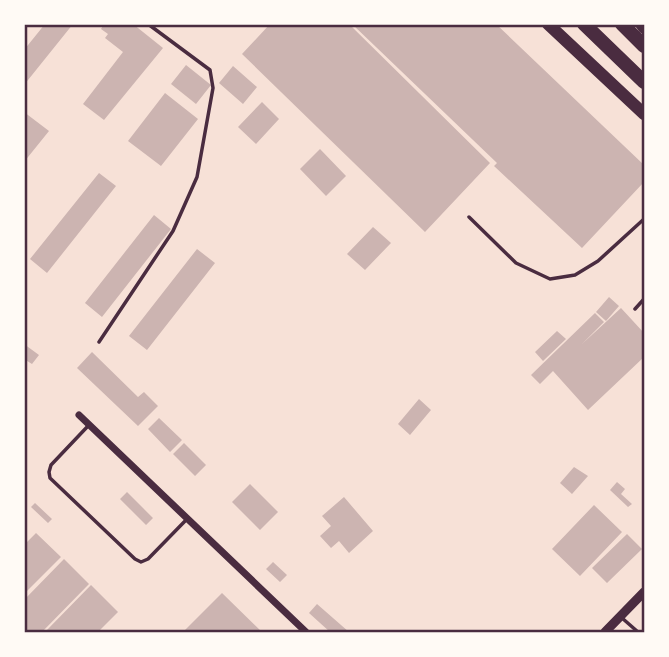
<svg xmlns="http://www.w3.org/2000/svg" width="669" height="657" font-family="Manrope,sans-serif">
  <rect width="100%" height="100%" fill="#f7e1d7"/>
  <path fill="#ccb4b1" d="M 45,24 L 73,24 L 24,85 L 24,50 Z
    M 104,24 L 133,24 L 163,48 L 104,120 L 83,104 L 123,52 L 105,38 L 108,34 L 101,29 Z
    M 270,24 L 349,24 L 490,163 L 425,232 L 242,54 Z
    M 352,24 L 496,24 L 644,165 L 644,182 L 582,248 L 494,166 L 497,163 Z
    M 186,65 L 211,85 L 196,104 L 171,84 Z
    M 233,66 L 257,87 L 243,104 L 219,83 Z
    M 165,93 L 198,119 L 161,166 L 128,141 Z
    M 262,102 L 279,119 L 256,144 L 238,127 Z
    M 24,112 L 49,131 L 24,162 Z
    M 320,149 L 346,176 L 326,196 L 300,169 Z
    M 99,173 L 116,186 L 47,273 L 30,259 Z
    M 154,215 L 171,229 L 102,317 L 85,303 Z
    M 373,227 L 391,243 L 365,270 L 347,254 Z
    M 197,249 L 215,263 L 147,350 L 129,336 Z
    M 609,297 L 619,306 L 606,321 L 596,312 Z
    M 621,308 L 644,333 L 644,357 L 588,410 L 553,371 L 576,348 L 540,384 L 531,375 L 595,313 L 604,322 L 582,344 Z
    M 557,331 L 566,339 L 543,361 L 535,352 Z
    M 24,344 L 39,355 L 32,364 L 24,359 Z
    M 92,352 L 138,397 L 144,392 L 158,406 L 138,426 L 77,368 Z
    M 419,399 L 431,410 L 410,435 L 398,424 Z
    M 159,418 L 182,440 L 170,452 L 148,429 Z
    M 184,443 L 206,465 L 195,476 L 173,454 Z
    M 574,467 L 588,476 L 572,494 L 560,483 Z
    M 617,482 L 625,489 L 621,494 L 632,504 L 628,507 L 610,490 Z
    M 250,484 L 278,512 L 260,530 L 232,502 Z
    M 127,492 L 153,518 L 146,525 L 120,499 Z
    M 344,497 L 373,531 L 349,553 L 339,541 L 331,548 L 320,536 L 331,526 L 322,516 Z
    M 35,503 L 52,519 L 48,523 L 31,507 Z
    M 594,505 L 622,532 L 580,576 L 552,549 Z
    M 36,533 L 61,557 L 24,594 L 24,545 Z
    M 627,534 L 642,549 L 607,583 L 592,568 Z
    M 64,559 L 89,584 L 42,632 L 24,632 L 24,600 Z
    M 273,562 L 287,575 L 280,582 L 266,569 Z
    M 91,585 L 118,612 L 98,632 L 45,632 Z
    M 222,593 L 262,632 L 183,632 Z
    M 317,604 L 349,632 L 330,632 L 309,613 Z"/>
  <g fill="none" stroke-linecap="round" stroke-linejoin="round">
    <path stroke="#4a2c40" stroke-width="3.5" d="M 469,217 L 516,263 L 550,279 L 575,275 L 598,261 L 644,219
      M 635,309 L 644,299
      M 99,342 L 173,231 L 197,177 L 213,88 L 210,70 L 148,24
      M 88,426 L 51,465 L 49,472 L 50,478 L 135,559 L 141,562 L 148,559 L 187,519
      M 622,618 L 638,632"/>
    <path stroke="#4a2c40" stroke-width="7" d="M 79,415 L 306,632"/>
    <path stroke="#4a2c40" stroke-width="9" d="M 605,632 L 644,592"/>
    <path stroke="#4a2c40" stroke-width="12" d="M 548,24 L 644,114
      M 641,24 L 644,28"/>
    <path stroke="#4a2c40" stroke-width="14" d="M 584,24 L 644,82
      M 622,24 L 644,46"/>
  </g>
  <rect width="669" height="657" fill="none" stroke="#fffaf5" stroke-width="52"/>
  <rect x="26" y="26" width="617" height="605" fill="none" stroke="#4a2c40" stroke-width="2.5"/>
</svg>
